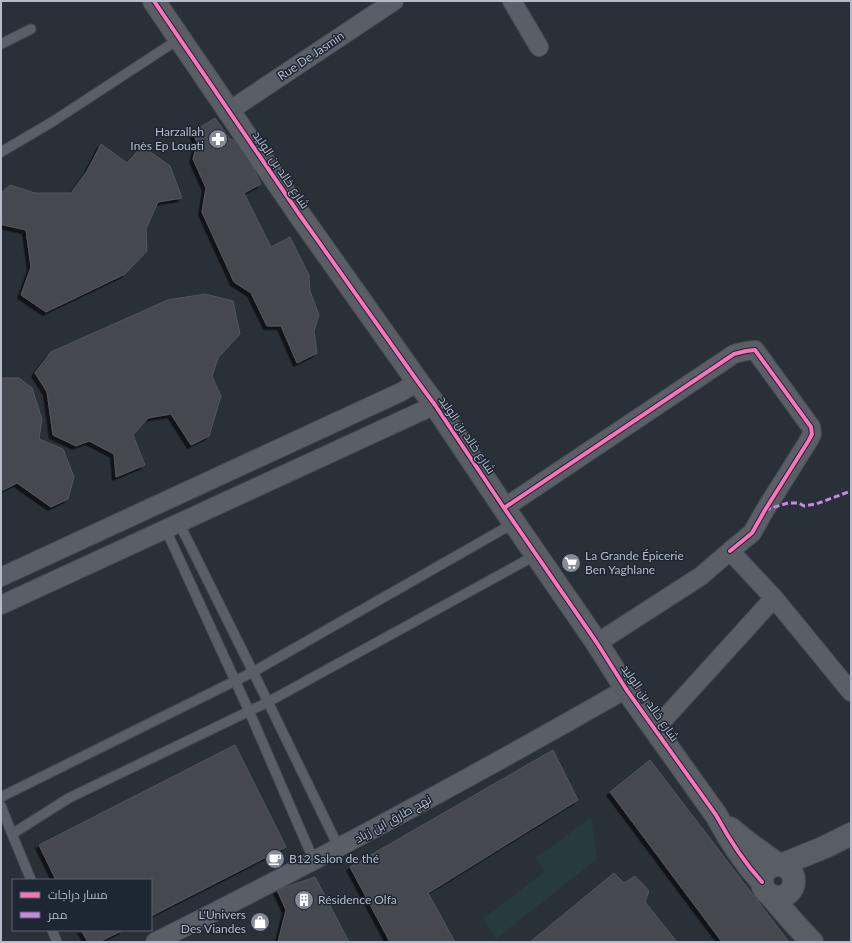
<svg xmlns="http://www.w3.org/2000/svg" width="852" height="943" font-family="Lato,Cairo,sans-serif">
  <defs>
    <filter id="shadow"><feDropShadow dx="-3.5" dy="3.5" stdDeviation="0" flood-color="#0009"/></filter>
  </defs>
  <rect width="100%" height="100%" fill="#2a3038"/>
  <path fill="#273a3e" d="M 591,817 L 597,859 L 496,939 L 483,919 L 545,871 L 536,858 Z"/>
  <path fill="#444950" stroke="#52575f" filter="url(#shadow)" d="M 215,118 L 230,139 L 241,143 L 261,184 L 244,193 L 271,247 L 290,237 L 309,275 L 310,291 L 319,315 L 314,331 L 317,353 L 297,363 L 281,326 L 267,326 L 251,293 L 234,282 L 202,212 L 206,188 L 193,159 L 197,143 L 193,132 Z
    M 101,144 L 127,163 L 142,146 L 170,166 L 182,198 L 158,202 L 146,229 L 147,251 L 125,274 L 46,312 L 21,295 L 31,267 L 26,230 L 3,225 L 1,221 L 1,193 L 10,185 L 35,193 L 71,193 L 87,171 Z
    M 205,294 L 233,301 L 240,334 L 218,358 L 212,376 L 221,396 L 209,436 L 191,445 L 171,414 L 148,418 L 133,435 L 145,465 L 116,477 L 114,454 L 89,441 L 76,446 L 53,435 L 47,392 L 35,373 L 51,352 L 168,300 Z
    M 1,378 L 19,378 L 32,388 L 42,419 L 39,439 L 63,449 L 74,477 L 68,499 L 51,507 L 17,483 L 1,491 Z
    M 235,745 L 286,847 L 151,916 L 151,880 L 56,880 L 39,845 Z
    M 553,750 L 578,800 L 428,893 L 455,942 L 390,942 L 350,867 Z
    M 650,760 L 789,942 L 722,942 L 610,792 Z
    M 614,873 L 624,883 L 635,876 L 649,891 L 645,902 L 677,942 L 530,942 Z
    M 315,877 L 349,942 L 278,942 L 286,910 L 277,890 Z
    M 81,930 L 123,930 L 99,942 L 88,942 Z"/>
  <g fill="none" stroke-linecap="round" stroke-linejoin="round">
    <defs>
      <path id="lane" d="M 1,44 L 31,29
        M 1,152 L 52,122 L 179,39
        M 179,523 L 268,702 L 339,848
        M 166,530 L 249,711 L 314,861
        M 1,797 L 253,672 L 514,523
        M 1,806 L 12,834
        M 31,880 L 12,834 L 69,798 L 268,702 L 536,555
        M 52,930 L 57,942"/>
      <path id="street" d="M 512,1 L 539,47
        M 229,111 L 394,1
        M 504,508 L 734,354 L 746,351 L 755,350 L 811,427 L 812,434 L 809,440 L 765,510 L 752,533 L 730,551
        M 1,577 L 401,392 L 418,382
        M 1,605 L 435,405
        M 597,643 L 701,576 L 730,551 L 774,598 L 851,692
        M 655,729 L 774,598
        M 155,942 C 315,862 472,777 626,689"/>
      <path id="secondary" d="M 154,1 L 299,214 L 418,382 L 435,405 L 504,508 L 597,643 L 626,689 L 716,815 C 729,839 743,861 762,882
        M 730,828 L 747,842 L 779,865
        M 781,865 L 825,847 L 851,834
        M762 881a16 16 0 1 1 32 0a16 16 0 1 1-32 0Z
        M 769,894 L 795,924 L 812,942"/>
    </defs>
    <use href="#lane" stroke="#484c53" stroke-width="11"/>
    <use href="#street" stroke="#484c53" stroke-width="20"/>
    <use href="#secondary" stroke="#484c53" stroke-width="24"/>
    <use href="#lane" stroke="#5a5e66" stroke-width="9"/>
    <use href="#street" stroke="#5a5e66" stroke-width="18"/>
    <use href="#secondary" stroke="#595d64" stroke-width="22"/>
    <path stroke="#c787e3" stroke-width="3" stroke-dasharray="6 3" stroke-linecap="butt" d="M 765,510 L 788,503 L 799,503 L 804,506 L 816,504 L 851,491"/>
    <defs>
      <path id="cycleway" d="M 154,1 L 299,214 L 418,382 L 435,405 L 504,508 L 597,643 L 626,689 L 716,815 C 729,839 743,861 762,882
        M 504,508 L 734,354 L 746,351 L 755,350 L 811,427 L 812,434 L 809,440 L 765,510 L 752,533 L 730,551"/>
    </defs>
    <use href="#cycleway" stroke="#1d2633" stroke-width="6"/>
    <use href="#cycleway" stroke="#fb73b8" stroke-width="4"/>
  </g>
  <defs>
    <symbol id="pharmacy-disc" viewBox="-11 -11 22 22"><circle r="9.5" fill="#848b96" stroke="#1d2633"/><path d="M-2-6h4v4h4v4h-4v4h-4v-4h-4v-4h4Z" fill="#fff"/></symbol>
    <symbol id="supermarket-disc" viewBox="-11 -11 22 22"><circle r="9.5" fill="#848b96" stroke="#1d2633"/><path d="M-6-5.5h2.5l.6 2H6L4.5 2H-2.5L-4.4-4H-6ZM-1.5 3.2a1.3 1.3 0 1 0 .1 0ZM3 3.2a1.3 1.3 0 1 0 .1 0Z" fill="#fff"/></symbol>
    <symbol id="cafe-disc" viewBox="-11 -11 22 22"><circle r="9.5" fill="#848b96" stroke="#1d2633"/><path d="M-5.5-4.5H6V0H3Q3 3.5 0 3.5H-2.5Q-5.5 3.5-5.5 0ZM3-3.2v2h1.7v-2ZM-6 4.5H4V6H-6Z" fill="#fff"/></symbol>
    <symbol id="building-disc" viewBox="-11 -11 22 22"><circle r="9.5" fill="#848b96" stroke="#1d2633"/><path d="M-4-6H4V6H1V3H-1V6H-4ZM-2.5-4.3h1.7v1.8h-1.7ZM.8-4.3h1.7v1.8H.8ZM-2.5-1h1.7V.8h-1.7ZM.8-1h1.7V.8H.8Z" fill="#fff"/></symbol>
    <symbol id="shop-disc" viewBox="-11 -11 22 22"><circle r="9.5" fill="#848b96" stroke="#1d2633"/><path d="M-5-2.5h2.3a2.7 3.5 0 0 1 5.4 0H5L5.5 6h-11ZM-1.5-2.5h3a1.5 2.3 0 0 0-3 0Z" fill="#fff"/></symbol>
  </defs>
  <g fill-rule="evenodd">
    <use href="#pharmacy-disc" x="207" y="128" width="22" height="22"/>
    <use href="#supermarket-disc" x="560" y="552" width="22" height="22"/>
    <use href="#cafe-disc" x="264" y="848" width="22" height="22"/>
    <use href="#building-disc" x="293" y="889" width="22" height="22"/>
    <use href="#shop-disc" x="249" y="911" width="22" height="22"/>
  </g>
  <g text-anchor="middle" stroke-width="3" stroke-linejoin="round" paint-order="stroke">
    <g font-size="12" fill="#b4bcc9" stroke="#1d2633">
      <text transform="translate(311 56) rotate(-34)" y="4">Rue De Jasmin</text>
      <text transform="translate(281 170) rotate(56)" y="4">شارع خالد بن الوليد</text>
      <text transform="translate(467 435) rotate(56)" y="4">شارع خالد بن الوليد</text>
      <text transform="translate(650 703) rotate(55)" y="4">شارع خالد بن الوليد</text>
      <text transform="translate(393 819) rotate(-29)" y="4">نهج طارق ابن زياد</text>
    </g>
    <g font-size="12" fill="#b4bcc9" stroke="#1d2633" text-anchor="start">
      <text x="204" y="136" text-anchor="end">Harzallah<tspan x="204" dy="14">Inès Ep Louati</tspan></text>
      <text x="585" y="560">La Grande Épicerie<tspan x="585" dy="14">Ben Yaghlane</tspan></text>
      <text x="289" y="863">B12 Salon de thé</text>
      <text x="318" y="904">Résidence Olfa</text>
      <text x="246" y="919" text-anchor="end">L'Univers<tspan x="246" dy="14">Des Viandes</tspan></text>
    </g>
  </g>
  <rect width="852" height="943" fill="none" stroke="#b4bcc9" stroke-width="4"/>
  <rect x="12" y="879" width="140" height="52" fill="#1d2633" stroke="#59626f"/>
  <rect x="20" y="892" width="20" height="6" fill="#fb73b8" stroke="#59626f"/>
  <text x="48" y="899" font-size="12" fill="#b4bcc9">مسار دراجات</text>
  <rect x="20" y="912" width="20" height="6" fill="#c787e3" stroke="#59626f"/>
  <text x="48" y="919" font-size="12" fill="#b4bcc9">ممر</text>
</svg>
